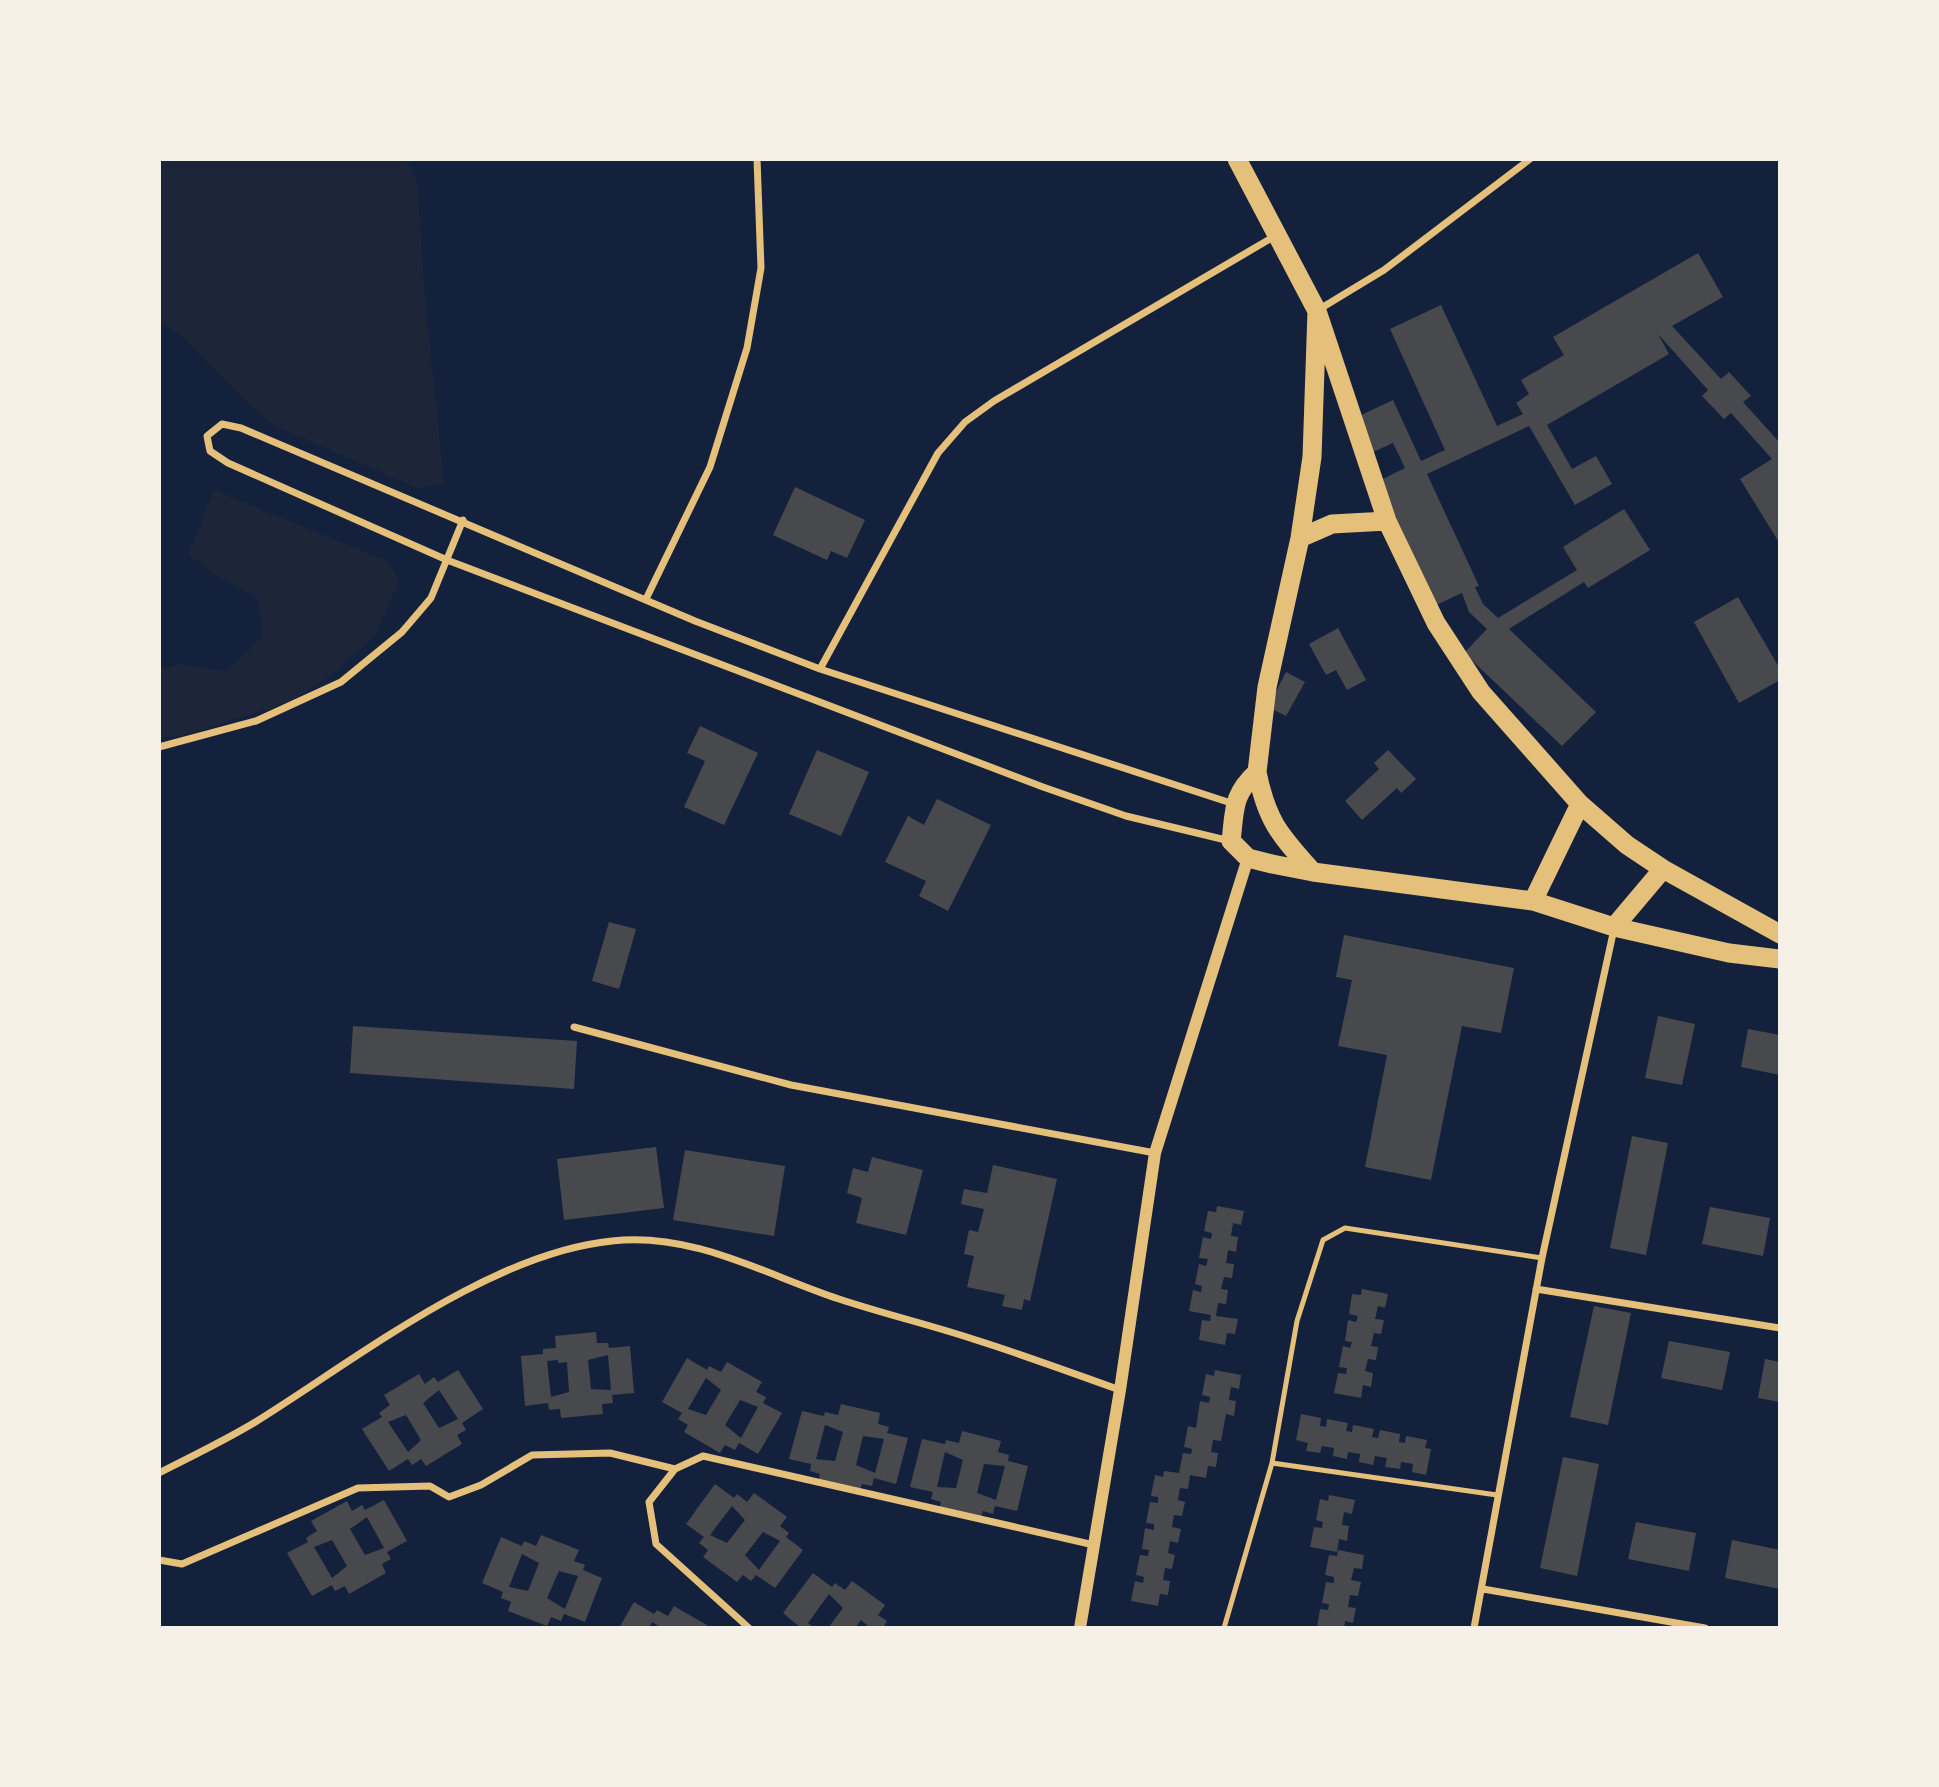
<svg xmlns="http://www.w3.org/2000/svg" width="1939" height="1787" font-family="'Open Sans',sans-serif">
  <rect width="100%" height="100%" fill="#14213d"/>
  <path fill="#1d2539" d="M 159,159 L 406,159 L 417,183 L 426,310 L 444,483 L 417,488 L 275,426 L 246,402 L 183,337 L 159,320 Z
    M 214,490 L 387,561 L 399,580 L 376,635 L 334,673 L 291,702 L 181,736 L 159,738 L 159,670 L 181,664 L 226,671 L 263,636 L 258,598 L 222,579 L 188,554 Z"/>
  <path fill="#48494c" fill-rule="evenodd" d="M 1698,253 L 1723,297 L 1672,326 L 1721,379 L 1729,372 L 1751,396 L 1743,402 L 1780,443 L 1780,544 L 1740,479 L 1772,459 L 1731,413 L 1724,419 L 1702,396 L 1708,390 L 1658,334 L 1669,354 L 1547,425 L 1572,469 L 1596,456 L 1612,484 L 1575,505 L 1529,426 L 1427,474 L 1479,586 L 1475,587 L 1483,604 L 1498,618 L 1577,570 L 1563,547 L 1624,509 L 1650,550 L 1588,588 L 1584,582 L 1509,629 L 1596,712 L 1562,746 L 1464,653 L 1487,629 L 1469,612 L 1462,593 L 1434,606 L 1377,482 L 1405,468 L 1393,443 L 1373,452 L 1357,417 L 1393,400 L 1421,461 L 1445,450 L 1390,329 L 1441,305 L 1497,426 L 1523,414 L 1516,403 L 1529,394 L 1521,380 L 1564,355 L 1553,337 Z
    M 795,487 L 865,520 L 847,558 L 831,551 L 827,560 L 773,535 Z
    M 1738,597 L 1780,669 L 1780,680 L 1739,703 L 1694,622 Z
    M 1338,628 L 1366,680 L 1347,690 L 1336,670 L 1326,675 L 1309,644 Z
    M 1286,672 L 1305,682 L 1286,716 L 1268,707 Z
    M 700,726 L 758,753 L 724,825 L 684,807 L 705,761 L 687,753 Z
    M 817,750 L 869,772 L 841,836 L 789,814 Z
    M 1388,750 L 1416,779 L 1401,793 L 1397,788 L 1362,820 L 1345,801 L 1379,769 L 1374,763 Z
    M 937,799 L 991,825 L 948,911 L 919,896 L 926,881 L 885,862 L 908,816 L 924,825 Z
    M 609,922 L 636,929 L 619,989 L 592,981 Z
    M 1344,935 L 1514,968 L 1501,1033 L 1462,1026 L 1431,1180 L 1365,1167 L 1387,1055 L 1338,1046 L 1352,980 L 1336,977 Z
    M 1658,1016 L 1695,1024 L 1682,1085 L 1645,1078 Z
    M 353,1026 L 577,1041 L 574,1089 L 350,1073 Z
    M 1748,1029 L 1780,1035 L 1780,1075 L 1741,1067 Z
    M 1632,1136 L 1668,1143 L 1646,1255 L 1610,1248 Z
    M 656,1147 L 664,1208 L 564,1220 L 557,1159 Z
    M 685,1150 L 785,1166 L 774,1236 L 673,1220 Z
    M 872,1157 L 923,1170 L 906,1235 L 856,1223 L 862,1198 L 847,1193 L 853,1168 L 868,1172 Z
    M 993,1165 L 1057,1179 L 1030,1301 L 1024,1299 L 1022,1310 L 1002,1306 L 1005,1295 L 967,1287 L 974,1256 L 964,1254 L 969,1230 L 978,1232 L 984,1209 L 961,1204 L 964,1189 L 987,1193 Z
    M 1217,1206 L 1244,1211 L 1241,1225 L 1233,1223 L 1231,1236 L 1238,1237 L 1236,1252 L 1228,1250 L 1226,1263 L 1234,1264 L 1232,1278 L 1224,1277 L 1221,1289 L 1228,1290 L 1226,1304 L 1218,1303 L 1216,1316 L 1238,1319 L 1235,1334 L 1227,1333 L 1225,1345 L 1199,1340 L 1202,1320 L 1210,1321 L 1211,1315 L 1189,1311 L 1193,1290 L 1201,1292 L 1202,1286 L 1195,1284 L 1199,1264 L 1206,1266 L 1208,1259 L 1199,1258 L 1203,1237 L 1211,1239 L 1212,1233 L 1204,1231 L 1208,1211 L 1216,1212 Z
    M 1710,1207 L 1770,1218 L 1763,1256 L 1702,1244 Z
    M 1362,1289 L 1388,1294 L 1385,1308 L 1378,1306 L 1375,1319 L 1384,1320 L 1381,1334 L 1374,1333 L 1371,1346 L 1378,1347 L 1376,1360 L 1368,1359 L 1365,1371 L 1373,1373 L 1371,1387 L 1363,1385 L 1361,1398 L 1334,1393 L 1338,1373 L 1346,1374 L 1347,1368 L 1339,1367 L 1343,1346 L 1350,1348 L 1352,1342 L 1345,1341 L 1348,1320 L 1356,1322 L 1358,1316 L 1349,1314 L 1352,1294 L 1361,1295 Z
    M 1594,1306 L 1631,1313 L 1608,1425 L 1570,1417 Z
    M 596,1332 L 597,1343 L 608,1343 L 609,1348 L 630,1346 L 634,1393 L 612,1395 L 613,1403 L 602,1404 L 603,1414 L 561,1418 L 560,1409 L 549,1410 L 548,1403 L 525,1406 L 521,1356 L 543,1354 L 543,1349 L 556,1348 L 555,1336 ZM 608,1355 L 611,1390 L 591,1389 L 588,1360 ZM 558,1360 L 558,1363 L 567,1362 L 569,1392 L 551,1397 L 547,1361 Z
    M 1669,1341 L 1730,1352 L 1722,1390 L 1661,1378 Z
    M 687,1358 L 707,1370 L 709,1366 L 721,1372 L 727,1362 L 762,1382 L 756,1392 L 766,1397 L 763,1403 L 782,1413 L 758,1454 L 739,1443 L 735,1450 L 725,1445 L 720,1453 L 684,1432 L 688,1425 L 678,1419 L 682,1413 L 662,1402 ZM 706,1378 L 721,1390 L 706,1415 L 688,1409 ZM 740,1400 L 758,1407 L 741,1438 L 725,1425 Z
    M 1765,1359 L 1780,1362 L 1780,1402 L 1758,1398 Z
    M 458,1370 L 483,1409 L 462,1423 L 466,1430 L 457,1435 L 462,1444 L 426,1466 L 421,1459 L 412,1465 L 408,1459 L 389,1471 L 362,1429 L 382,1417 L 379,1413 L 390,1405 L 384,1395 L 419,1374 L 425,1384 L 434,1377 L 438,1382 ZM 439,1390 L 458,1419 L 439,1428 L 423,1403 ZM 406,1415 L 421,1440 L 408,1452 L 388,1422 Z
    M 1215,1370 L 1241,1375 L 1239,1389 L 1231,1387 L 1229,1400 L 1236,1401 L 1234,1416 L 1226,1414 L 1221,1441 L 1213,1440 L 1211,1452 L 1218,1453 L 1216,1467 L 1208,1466 L 1206,1478 L 1190,1475 L 1188,1489 L 1180,1488 L 1178,1500 L 1185,1502 L 1182,1516 L 1174,1515 L 1172,1527 L 1181,1529 L 1178,1543 L 1170,1541 L 1168,1553 L 1175,1555 L 1172,1569 L 1165,1568 L 1163,1580 L 1170,1581 L 1168,1595 L 1160,1594 L 1158,1606 L 1131,1601 L 1135,1581 L 1143,1583 L 1144,1577 L 1136,1575 L 1140,1555 L 1148,1556 L 1149,1550 L 1142,1549 L 1145,1528 L 1154,1530 L 1154,1524 L 1146,1523 L 1150,1502 L 1158,1503 L 1158,1497 L 1151,1496 L 1155,1475 L 1163,1477 L 1164,1471 L 1179,1473 L 1183,1453 L 1191,1454 L 1192,1449 L 1184,1447 L 1188,1426 L 1196,1428 L 1200,1401 L 1209,1403 L 1210,1397 L 1202,1395 L 1206,1374 L 1214,1376 Z
    M 841,1404 L 880,1413 L 878,1424 L 889,1427 L 887,1433 L 908,1438 L 896,1484 L 874,1478 L 872,1486 L 862,1484 L 859,1493 L 818,1483 L 820,1474 L 810,1471 L 811,1464 L 789,1459 L 802,1411 L 824,1416 L 825,1412 L 838,1415 ZM 825,1425 L 843,1432 L 835,1461 L 816,1459 ZM 863,1436 L 884,1439 L 875,1473 L 856,1465 Z
    M 1301,1414 L 1321,1418 L 1320,1426 L 1326,1427 L 1327,1419 L 1348,1423 L 1346,1431 L 1352,1432 L 1353,1425 L 1374,1429 L 1372,1437 L 1378,1438 L 1380,1430 L 1400,1434 L 1399,1442 L 1405,1443 L 1406,1436 L 1427,1440 L 1425,1448 L 1431,1449 L 1426,1475 L 1412,1472 L 1413,1464 L 1401,1462 L 1400,1469 L 1385,1467 L 1387,1458 L 1375,1456 L 1373,1465 L 1359,1462 L 1360,1454 L 1348,1452 L 1347,1459 L 1333,1456 L 1334,1448 L 1322,1446 L 1320,1453 L 1306,1451 L 1308,1443 L 1296,1440 Z
    M 962,1431 L 1001,1441 L 998,1452 L 1009,1455 L 1008,1461 L 1028,1466 L 1017,1511 L 995,1506 L 993,1514 L 983,1511 L 980,1521 L 939,1511 L 941,1502 L 931,1499 L 933,1492 L 910,1487 L 922,1439 L 945,1444 L 946,1440 L 959,1443 ZM 945,1452 L 963,1460 L 956,1488 L 937,1487 ZM 984,1464 L 1005,1466 L 996,1500 L 977,1493 Z
    M 1563,1457 L 1599,1464 L 1577,1576 L 1540,1568 Z
    M 715,1484 L 734,1498 L 737,1494 L 747,1502 L 754,1493 L 787,1517 L 780,1526 L 789,1533 L 786,1537 L 803,1550 L 775,1588 L 756,1575 L 751,1581 L 743,1575 L 737,1582 L 703,1557 L 708,1550 L 699,1543 L 704,1537 L 686,1524 ZM 732,1506 L 745,1520 L 727,1543 L 710,1535 ZM 763,1532 L 780,1541 L 759,1570 L 745,1555 Z
    M 1329,1495 L 1355,1500 L 1352,1514 L 1344,1512 L 1342,1525 L 1349,1526 L 1347,1541 L 1339,1539 L 1337,1552 L 1310,1547 L 1314,1527 L 1322,1528 L 1323,1522 L 1316,1520 L 1320,1499 L 1328,1501 Z
    M 384,1500 L 407,1541 L 387,1552 L 391,1559 L 382,1564 L 386,1573 L 349,1594 L 345,1586 L 335,1591 L 332,1585 L 312,1596 L 287,1553 L 308,1542 L 306,1538 L 317,1531 L 311,1521 L 347,1501 L 352,1511 L 362,1505 L 365,1510 ZM 367,1517 L 384,1548 L 365,1555 L 350,1529 ZM 332,1540 L 347,1566 L 332,1578 L 314,1547 Z
    M 1636,1522 L 1696,1533 L 1689,1571 L 1628,1559 Z
    M 541,1535 L 579,1550 L 574,1561 L 585,1565 L 583,1570 L 602,1578 L 585,1622 L 564,1614 L 561,1621 L 551,1617 L 547,1626 L 508,1611 L 511,1602 L 501,1598 L 503,1592 L 482,1583 L 501,1537 L 522,1546 L 524,1541 L 536,1546 ZM 522,1554 L 539,1563 L 528,1591 L 509,1587 ZM 559,1571 L 578,1576 L 565,1609 L 547,1598 Z
    M 1732,1540 L 1780,1550 L 1780,1589 L 1725,1578 Z
    M 1338,1550 L 1364,1555 L 1362,1569 L 1354,1568 L 1351,1580 L 1361,1582 L 1358,1596 L 1350,1595 L 1348,1607 L 1356,1608 L 1353,1623 L 1345,1621 L 1344,1628 L 1317,1628 L 1320,1609 L 1328,1610 L 1329,1604 L 1322,1603 L 1326,1582 L 1334,1583 L 1334,1577 L 1325,1575 L 1329,1555 L 1337,1556 Z
    M 813,1573 L 832,1587 L 835,1583 L 845,1590 L 852,1581 L 885,1605 L 878,1615 L 887,1621 L 884,1626 L 886,1628 L 869,1627 L 861,1620 L 855,1628 L 828,1628 L 843,1608 L 829,1594 L 808,1623 L 814,1628 L 801,1628 L 783,1613 Z
    M 634,1602 L 654,1614 L 657,1610 L 668,1616 L 674,1606 L 712,1628 L 662,1628 L 652,1622 L 649,1628 L 619,1628 Z"/>
  <g fill="none" stroke-linecap="round" stroke-linejoin="round">
    <path stroke="#e5c07b" stroke-width="5" d="M 1272,1463 L 1497,1495
      M 1224,1628 L 1272,1463 L 1297,1321 L 1323,1240 L 1345,1228 L 1542,1258"/>
    <path stroke="#e5c07b" stroke-width="7" d="M 1318,310 L 1384,270 L 1530,159
      M 646,599 L 710,467 L 747,348 L 761,268 L 757,159
      M 820,669 L 938,453 L 965,422 L 994,401 L 1275,236
      M 159,747 L 256,721 L 341,682 L 402,632 L 431,598 L 463,520
      M 1230,841 L 1126,816 L 1043,787 L 447,560 L 228,463 L 210,451 L 207,436 L 222,424 L 241,428 L 695,621 L 820,669 L 1234,804
      M 574,1027 L 791,1085 L 1155,1153
      M 1536,1289 L 1780,1328
      M 159,1473 C 192,1456 226,1440 257,1421 C 358,1358 491,1253 612,1241 C 693,1232 764,1274 839,1299 C 884,1314 931,1325 976,1340 C 1024,1355 1072,1373 1120,1390
      M 159,1560 L 182,1564 L 358,1488 L 430,1486 L 449,1497 L 481,1485 L 532,1455 L 610,1453 L 675,1469
      M 1483,1589 L 1705,1628
      M 749,1628 L 656,1544 L 649,1502 L 675,1469 L 703,1456 L 1094,1545
      M 1474,1628 L 1542,1258 L 1614,929"/>
    <path stroke="#e5c07b" stroke-width="12" d="M 1080,1628 L 1120,1390 L 1155,1153 L 1248,858"/>
    <path stroke="#e5c07b" stroke-width="19" d="M 1237,159 L 1317,311 L 1387,521 L 1436,623 L 1481,692 L 1580,804 L 1627,845 L 1663,869 L 1780,934
      M 1317,311 L 1312,457 L 1300,538 L 1267,687 L 1257,772 C 1232,795 1235,809 1231,841 L 1248,858 L 1272,864 L 1313,872 L 1533,901 L 1614,927 L 1729,953 L 1780,959
      M 1300,538 L 1332,524 L 1387,521
      M 1257,772 C 1267,822 1280,835 1313,872
      M 1533,901 L 1580,804
      M 1614,927 L 1663,869"/>
  </g>
  <rect width="1939" height="1787" fill="none" stroke="#f6f1e7" stroke-width="322"/>
</svg>
